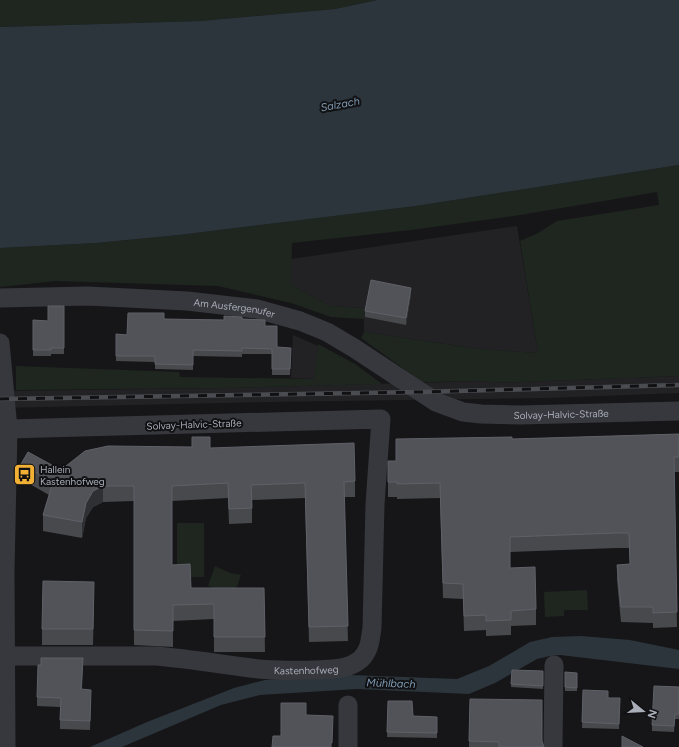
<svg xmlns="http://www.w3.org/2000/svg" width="679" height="747" font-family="Figtree,sans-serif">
  <rect width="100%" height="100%" fill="#161618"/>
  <path fill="#222225" d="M 517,226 L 538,353 L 479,349 L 364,332 L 364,308 L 330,306 L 291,285 L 291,259 Z
    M 293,335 L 325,349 L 316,379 L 291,378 Z
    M 679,376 L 679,393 L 547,398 L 269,402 L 0,408 L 0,391 L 229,388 L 483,381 L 492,383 Z"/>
  <path fill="#1e261f" d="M 0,0 L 377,0 L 335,9 L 201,21 L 0,27 Z
    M 679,165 L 679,376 L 492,383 L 483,381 L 422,382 L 361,338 L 364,332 L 479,349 L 538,353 L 520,241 L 538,233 L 557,221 L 659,205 L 657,192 L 514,216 L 411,230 L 292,243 L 291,285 L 330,306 L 364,308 L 364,319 L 331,317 L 291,303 L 218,286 L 56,281 L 0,287 L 0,248 L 96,243 L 179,235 L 416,206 Z
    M 318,344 L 355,364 L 382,384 L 229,388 L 16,390 L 16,366 L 179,372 L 180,377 L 314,379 Z
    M 177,523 L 204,523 L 204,577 L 177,577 Z
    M 215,566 L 230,573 L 241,575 L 234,595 L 208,586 Z
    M 587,590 L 588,610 L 564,610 L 564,616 L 545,617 L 544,592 Z"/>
  <path fill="#2c353c" d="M 377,0 L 679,0 L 679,165 L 416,206 L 179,235 L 96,243 L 0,248 L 0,27 L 201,21 L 335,9 Z
    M 581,636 L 630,640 L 679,650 L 679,669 L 560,655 L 550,656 L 537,659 L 495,683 L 469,694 L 357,689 L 260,695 L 221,705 L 122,747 L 90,747 L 147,722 L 234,688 L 265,680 L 351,675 L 457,679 L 489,666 L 530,642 L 552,637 Z"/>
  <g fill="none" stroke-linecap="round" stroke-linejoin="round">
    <g stroke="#37383d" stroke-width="19">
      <path id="s1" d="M 0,298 L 88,296 L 187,301 L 257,309 L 300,321 L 327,332 L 354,348 L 436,402 L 463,412 L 481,414 L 520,415 L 679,411"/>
      <path d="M 0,343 L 8,429 L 5,571 L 6,747"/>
      <path id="s2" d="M 6,656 L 156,656 C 191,659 225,665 259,669 C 277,671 294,670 311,670 C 328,669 347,671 361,659 C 370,650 370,640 372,628 L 375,504 L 381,419 L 8,429"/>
      <path d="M 348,747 L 348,705"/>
      <path d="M 553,747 L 554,665"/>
    </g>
    <defs>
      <path id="rail" d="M 0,399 L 421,392 L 679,385"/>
    </defs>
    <use href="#rail" stroke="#4a4c52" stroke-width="4.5"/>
    <use href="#rail" stroke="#111113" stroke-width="3" stroke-dasharray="9" stroke-linecap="butt"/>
  </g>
  <path fill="#47494d" d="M 411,294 L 406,325 L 365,317 L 365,311 Z
    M 64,306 L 64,354 L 51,354 L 51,356 L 33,356 L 33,320 L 48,321 Z
    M 164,319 L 224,320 L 242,319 L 265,326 L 277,347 L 291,353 L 290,375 L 272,375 L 272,354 L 242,354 L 242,357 L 193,356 L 193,370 L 155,369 L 155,362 L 116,361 L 116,334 L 127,335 Z
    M 679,434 L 679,472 L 674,472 L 677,627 L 653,628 L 653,623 L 621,622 L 617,580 L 617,565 L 630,564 L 629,548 L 616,548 L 510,552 L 510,568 L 536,609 L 536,625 L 511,626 L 511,635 L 486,636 L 486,630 L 464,631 L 463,599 L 443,598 L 440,498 L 397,499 L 397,497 L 388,497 L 388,476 L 396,461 L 512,439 Z
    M 210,448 L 355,481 L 355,497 L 344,497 L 348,641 L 309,642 L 305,498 L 252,500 L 252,523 L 229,524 L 228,498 L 172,501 L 172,565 L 191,588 L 264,588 L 265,652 L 214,652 L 214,619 L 173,621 L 173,647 L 134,645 L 134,501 L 103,502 L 93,507 L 86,518 L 82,538 L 43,531 L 43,515 L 49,495 L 21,479 L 21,464 L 61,470 Z
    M 94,597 L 93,645 L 42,645 L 42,629 Z
    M 83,667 L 82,689 L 91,699 L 90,730 L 60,729 L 60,707 L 37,706 L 37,697 Z
    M 512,670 L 543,671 L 543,689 L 511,687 Z
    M 565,672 L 577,673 L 577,691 L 565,691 Z
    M 679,687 L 679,719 L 675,719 L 674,732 L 652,731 L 652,725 Z
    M 583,690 L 608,698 L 620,698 L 619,729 L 582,728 Z
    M 470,699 L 542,741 L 544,747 L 469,747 Z
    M 388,701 L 413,716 L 437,717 L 437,738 L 387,737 Z"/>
  <path fill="#2f3033" d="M 411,288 L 411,294 L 406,325 L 406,318 Z
    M 103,486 L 103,502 L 93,507 L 86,518 L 82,538 L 82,522 L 86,503 L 93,491 Z
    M 94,582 L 94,597 L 93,645 L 93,629 Z"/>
  <path fill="#525359" stroke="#5f6168" d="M 371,280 L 411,288 L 406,318 L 365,311 Z
    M 48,306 L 64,306 L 64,348 L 51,348 L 51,350 L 33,350 L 33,320 L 48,321 Z
    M 128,313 L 164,313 L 164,319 L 224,320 L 224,316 L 242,317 L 242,319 L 265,320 L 265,326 L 277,326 L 277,347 L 291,348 L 290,369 L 272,369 L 272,349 L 242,348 L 242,351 L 193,350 L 193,365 L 155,364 L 155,356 L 116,356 L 116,334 L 127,335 Z
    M 679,434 L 679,457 L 674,457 L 677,612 L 653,613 L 653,607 L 621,607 L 617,565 L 630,564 L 629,533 L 616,533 L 510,537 L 510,568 L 535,567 L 536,609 L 511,611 L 511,620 L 486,621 L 486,615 L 464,616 L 463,584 L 443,583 L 440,483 L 397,484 L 397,482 L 388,482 L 388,461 L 396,461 L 396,439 L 512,437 L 512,439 Z
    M 192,437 L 210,437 L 210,448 L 354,443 L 355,481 L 344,482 L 348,626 L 309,627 L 305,483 L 251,485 L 252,508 L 229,509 L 228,483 L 172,486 L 172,565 L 190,564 L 191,588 L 264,588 L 265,637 L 214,637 L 214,604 L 173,605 L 173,631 L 134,630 L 134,486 L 103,486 L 93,491 L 86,503 L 82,522 L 43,515 L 53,482 L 21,464 L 28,452 L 61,470 L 85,451 L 108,446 L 192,447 Z
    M 43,581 L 94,582 L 93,629 L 42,629 Z
    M 41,658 L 83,658 L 81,689 L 91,690 L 90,721 L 60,720 L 61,698 L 37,697 L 38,665 L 41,665 Z
    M 512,670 L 543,671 L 543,686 L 511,684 Z
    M 565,672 L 577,673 L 577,688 L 565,687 Z
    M 654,686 L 679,687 L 679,714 L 675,714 L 674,726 L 652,725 Z
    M 583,690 L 608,691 L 608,698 L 620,698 L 619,724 L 582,722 Z
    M 470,699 L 542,700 L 542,741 L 544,747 L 499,747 L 499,742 L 469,741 Z
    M 388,701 L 412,701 L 413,716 L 437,717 L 437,733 L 387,732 Z
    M 281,703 L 306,703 L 306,715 L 333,716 L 332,743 L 331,743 L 331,747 L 272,747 L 273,736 L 281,736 Z
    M 622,736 L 643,747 L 622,747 Z"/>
  <defs>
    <symbol id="bus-square" viewBox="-11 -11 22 22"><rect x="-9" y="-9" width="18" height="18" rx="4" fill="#f2b134" stroke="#111113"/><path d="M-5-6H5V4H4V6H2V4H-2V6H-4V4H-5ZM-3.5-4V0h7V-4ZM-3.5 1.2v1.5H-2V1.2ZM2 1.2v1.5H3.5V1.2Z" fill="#111"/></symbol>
  </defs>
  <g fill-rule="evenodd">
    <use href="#bus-square" x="12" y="462" width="25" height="25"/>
  </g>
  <g text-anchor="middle" stroke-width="4" stroke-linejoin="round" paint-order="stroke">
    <g font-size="10" fill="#a8adb8" stroke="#111113">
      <text dy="4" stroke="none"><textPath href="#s1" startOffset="235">Am Ausfergenufer</textPath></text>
      <text dy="4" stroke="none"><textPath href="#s1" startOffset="588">Solvay-Halvic-Straße</textPath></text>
      <text transform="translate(194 424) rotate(-2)" y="4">Solvay-Halvic-Straße</text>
      <text dy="4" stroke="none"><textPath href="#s2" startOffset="301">Kastenhofweg</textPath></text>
    </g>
    <g font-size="10" fill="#a8adb8" stroke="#111113" text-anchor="start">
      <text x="40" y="473">Hallein<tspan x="40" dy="12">Kastenhofweg</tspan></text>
    </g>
    <g font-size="11" font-style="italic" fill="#7f9bb3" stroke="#111113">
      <text transform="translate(340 104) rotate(-10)" y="4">Salzach</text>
      <text transform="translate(391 683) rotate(2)" y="4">Mühlbach</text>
    </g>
  </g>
  <g transform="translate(643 711) rotate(108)" stroke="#111113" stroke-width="3" paint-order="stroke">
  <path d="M0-3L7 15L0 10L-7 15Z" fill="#a8adb8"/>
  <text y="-6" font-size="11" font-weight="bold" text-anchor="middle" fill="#a8adb8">N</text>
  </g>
</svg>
